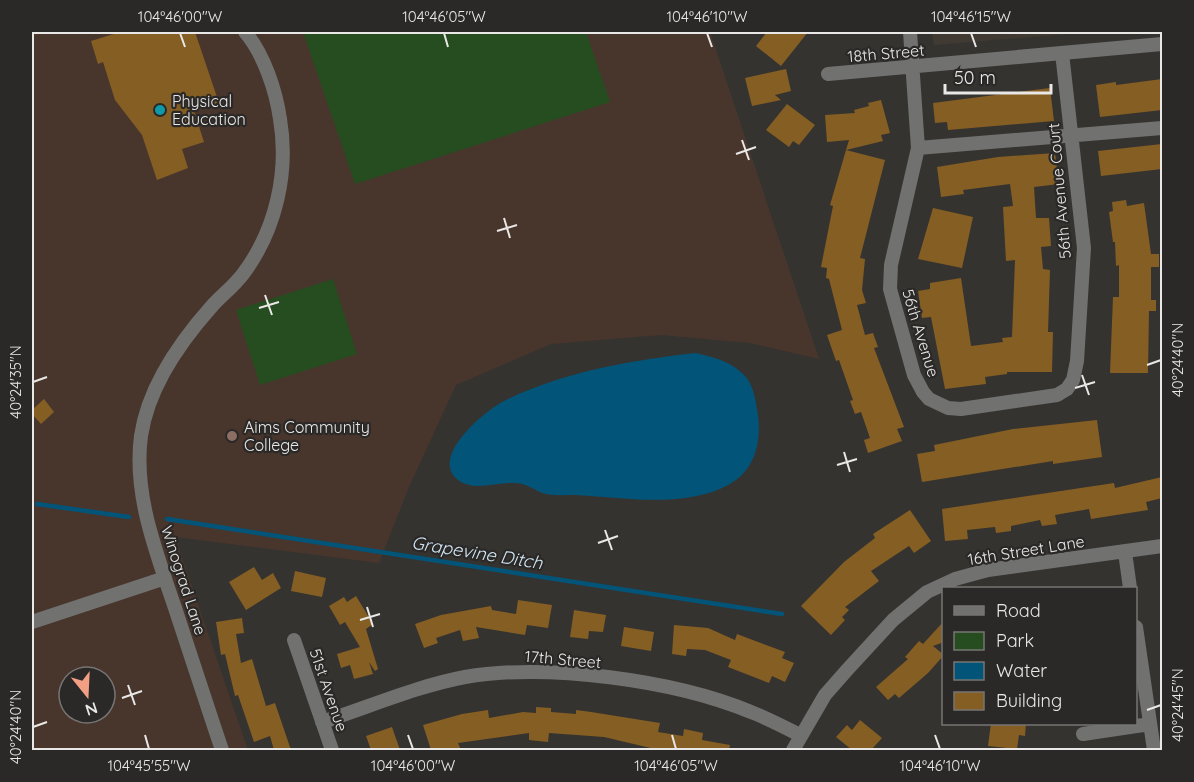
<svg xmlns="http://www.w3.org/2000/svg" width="1194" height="782" font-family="Quicksand,sans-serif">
  <rect width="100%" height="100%" fill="#353330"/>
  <path fill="#403a32" d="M 932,32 L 1092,32 L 934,45 Z"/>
  <path fill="#48362d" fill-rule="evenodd" d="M 32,32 L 710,32 L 819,359 L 750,343 L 661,335 L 551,344 L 456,385 L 409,487 L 379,563 L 175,537 L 248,750 L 32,750 ZM 69,677 L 105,677 L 105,713 L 69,713 Z"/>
  <path fill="#264d1f" d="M 303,32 L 586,32 L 610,102 L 355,184 Z
    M 333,279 L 357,354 L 260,385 L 236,310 Z"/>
  <path fill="#025579" d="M 696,353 C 715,358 731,361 745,376 C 753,385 755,397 757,409 C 763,442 755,474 722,488 C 677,508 621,497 574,495 C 564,495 551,496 542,493 C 532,488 525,483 513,483 C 497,482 478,490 463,483 C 423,462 484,411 504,401 C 562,372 632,360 696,353 Z"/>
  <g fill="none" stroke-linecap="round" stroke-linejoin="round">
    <path stroke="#025579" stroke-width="4.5" d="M 37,504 L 129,517
      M 167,519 L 782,614"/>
  </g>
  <path fill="#855e23" d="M 120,32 L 195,32 L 219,103 L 194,111 L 204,142 L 182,149 L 188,168 L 157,180 L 142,135 L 115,100 L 103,62 L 98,64 L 91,41 Z
    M 767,32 L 808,32 L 781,66 L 756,46 Z
    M 786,69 L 791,91 L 775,95 L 781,100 L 752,106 L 745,78 Z
    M 1162,79 L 1162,110 L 1100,117 L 1096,85 L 1116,82 L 1116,85 Z
    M 1050,88 L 1054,121 L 948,130 L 947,122 L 935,123 L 933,103 Z
    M 881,100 L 890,133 L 881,135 L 883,141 L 846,150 L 849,140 L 827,142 L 825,115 L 855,113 L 854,110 L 869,106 L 868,103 Z
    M 787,104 L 815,125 L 799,145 L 793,141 L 789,147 L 766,130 Z
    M 1162,144 L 1162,169 L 1101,176 L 1098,151 Z
    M 846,150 L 885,160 L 860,258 L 865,259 L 862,290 L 866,303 L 857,305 L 865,335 L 873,333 L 878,347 L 874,348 L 904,427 L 897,429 L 902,441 L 868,453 L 864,440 L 870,438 L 861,412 L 855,414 L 850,401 L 853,400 L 839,360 L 836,361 L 827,335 L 842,330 L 829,279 L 826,278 L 827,268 L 821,267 L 833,206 L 830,205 Z
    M 1055,153 L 1059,184 L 1034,187 L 1036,218 L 1049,218 L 1051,246 L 1041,247 L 1043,269 L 1050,270 L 1048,332 L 1053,332 L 1052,372 L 1007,372 L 1007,374 L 985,377 L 986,384 L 945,389 L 931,317 L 922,318 L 918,291 L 930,289 L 930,283 L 961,278 L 971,346 L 1003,342 L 1002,338 L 1012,337 L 1015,260 L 1006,261 L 1003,207 L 1013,206 L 1010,184 L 963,190 L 964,194 L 941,197 L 937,167 L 998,157 Z
    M 1126,200 L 1127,206 L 1144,203 L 1151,254 L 1159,254 L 1159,267 L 1151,267 L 1151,300 L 1156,300 L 1156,311 L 1149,311 L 1148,373 L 1110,373 L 1113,297 L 1119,297 L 1119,265 L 1116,266 L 1115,242 L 1113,242 L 1109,212 L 1113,211 L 1112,202 Z
    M 933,208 L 973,217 L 962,268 L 918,259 Z
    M 44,399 L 54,412 L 41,424 L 32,414 L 32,410 Z
    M 1097,420 L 1102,457 L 1053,464 L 1053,461 L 922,482 L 917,454 L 935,451 L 934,445 L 1013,429 Z
    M 1162,477 L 1162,498 L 1146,502 L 1148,510 L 1091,519 L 1089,509 L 1055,515 L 1057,524 L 1042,526 L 1040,520 L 1011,526 L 1011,531 L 996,533 L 995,527 L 967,530 L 968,539 L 945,541 L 942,509 L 1114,483 L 1115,488 Z
    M 910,510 L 931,541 L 914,553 L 909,546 L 871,571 L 879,581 L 845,607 L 849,610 L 842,617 L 845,620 L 831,635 L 801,606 L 844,562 L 875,538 L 873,534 Z
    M 254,567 L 262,580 L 273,573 L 281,588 L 246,610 L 229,582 Z
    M 295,571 L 326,578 L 322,597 L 291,591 Z
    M 356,596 L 373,624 L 366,629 L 378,669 L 375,671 L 369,662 L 373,674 L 354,679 L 350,665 L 341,668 L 337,654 L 360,647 L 345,622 L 340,625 L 329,606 L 344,597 L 347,602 Z
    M 518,600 L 552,605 L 548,628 L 527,625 L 525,635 L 476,627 L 479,638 L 463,641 L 460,630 L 436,638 L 438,643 L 424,648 L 415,624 L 441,615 L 491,606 L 492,610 L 516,614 Z
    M 574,610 L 606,615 L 603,632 L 589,631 L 588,639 L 570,637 Z
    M 242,618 L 244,633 L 236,634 L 241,663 L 252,659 L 266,706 L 275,703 L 291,750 L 274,750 L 270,736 L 254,742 L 238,695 L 235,696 L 225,654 L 221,655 L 216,622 Z
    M 944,621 L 944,642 L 933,646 L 944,655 L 928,673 L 899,698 L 895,694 L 888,700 L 876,687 L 908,659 L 905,657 L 919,641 L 923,644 Z
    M 674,625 L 708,628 L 735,640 L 737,634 L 785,652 L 782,658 L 794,663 L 785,682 L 772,676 L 769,683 L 728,667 L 731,660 L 705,650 L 687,649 L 686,656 L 672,654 Z
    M 624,627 L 654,632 L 651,651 L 621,646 Z
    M 536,707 L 551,708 L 551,712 L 576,714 L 576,710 L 591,712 L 660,723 L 658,732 L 683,736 L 684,729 L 703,733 L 702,740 L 730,745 L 729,750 L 659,750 L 604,737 L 549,733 L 548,742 L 529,740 L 529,733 L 458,743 L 461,750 L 431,750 L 423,725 L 462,714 L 488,710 L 489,718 L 523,712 L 536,713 Z
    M 860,720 L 882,738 L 871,750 L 852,750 L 836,737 L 847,725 L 852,730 Z
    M 991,723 L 1026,723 L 1025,736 L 1019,735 L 1017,749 L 988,746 Z
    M 392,727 L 400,750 L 371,750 L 366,736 Z"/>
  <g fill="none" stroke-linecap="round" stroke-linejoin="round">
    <path stroke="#717170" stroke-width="14" d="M 910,32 L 918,148 L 891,265 L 890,289 L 914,375 L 923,392 L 929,399 L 948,408 L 961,409 L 1057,395 L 1067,389 L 1073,380 L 1077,361 L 1084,248 L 1062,53
      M 828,74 L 1162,44
      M 918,148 L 1162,128
      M 1125,552 L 1130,588
      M 32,622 L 165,578
      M 1136,627 L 1154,750
      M 294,640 L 332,750
      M 322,722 C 369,707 417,686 465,677 C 547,663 674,680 751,712 C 767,718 784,727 800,735
      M 1083,734 L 1150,724
      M 222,750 C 206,703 191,656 175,608 C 157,554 133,495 141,436 C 148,387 179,343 212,306 C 222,295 234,286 243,274 C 276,230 289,172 280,119 C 276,91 264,54 245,32
      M 793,750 L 825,695 L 847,670 L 893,620 L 927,592 L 955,579 L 988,570 L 1162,546"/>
  </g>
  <path fill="none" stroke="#e9e8e6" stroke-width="2" d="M 180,33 L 185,47M 444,33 L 448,47M 707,33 L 712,47M 971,33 L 976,47M 742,140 L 749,160M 736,154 L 756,147M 504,218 L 510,238M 497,231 L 517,225M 265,295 L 272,315M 259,308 L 279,302M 1147,365 L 1161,360M 1082,375 L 1089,395M 33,382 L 47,377M 1075,388 L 1095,382M 844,452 L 850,472M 837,465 L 857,459M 605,530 L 612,550M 598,543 L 618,536M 367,607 L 373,627M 360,620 L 380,614M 128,685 L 135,705M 122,698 L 142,691M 1147,710 L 1161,705M 33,727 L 47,722M 145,735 L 149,749M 408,735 L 413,749M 672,735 L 676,749M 935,735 L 940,749"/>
  <circle fill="#0f9aa8" stroke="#2b2927" stroke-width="2" cx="160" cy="110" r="6"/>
  <circle fill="#8d6e63" stroke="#2b2927" stroke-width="2" cx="232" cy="436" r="6"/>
  <g text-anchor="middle" stroke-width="4.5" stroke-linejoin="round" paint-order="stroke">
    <g font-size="16" fill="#e9e8e6" stroke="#2b2927">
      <text transform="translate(886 53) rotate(-5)" y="6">18th Street</text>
      <text transform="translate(1059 191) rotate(-95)" y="6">56th Avenue Court</text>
      <text transform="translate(921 333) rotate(73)" y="6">56th Avenue</text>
      <text transform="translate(1026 550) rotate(-9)" y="6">16th Street Lane</text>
      <text transform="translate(184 580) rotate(72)" y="6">Winograd Lane</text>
      <text transform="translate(563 659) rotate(5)" y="6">17th Street</text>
      <text transform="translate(329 690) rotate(71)" y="6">51st Avenue</text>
    </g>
    <g font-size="16" fill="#e9e8e6" stroke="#2b2927" text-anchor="start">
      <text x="172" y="107">Physical<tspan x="172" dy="18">Education</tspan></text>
      <text x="244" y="433">Aims Community<tspan x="244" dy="18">College</tspan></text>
    </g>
    <g font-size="18" font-style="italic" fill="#d2e7f4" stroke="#2b2927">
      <text transform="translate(477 553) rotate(9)" y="6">Grapevine Ditch</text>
    </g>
  </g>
  <rect width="1194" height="782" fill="none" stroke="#2b2927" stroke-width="66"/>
  <rect x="942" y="587" width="195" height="138" fill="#2b2927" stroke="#777573" stroke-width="1.5"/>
  <rect x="954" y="606" width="30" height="9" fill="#717170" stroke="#777573" stroke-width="1.5"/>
  <text x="996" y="617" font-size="18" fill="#e9e8e6">Road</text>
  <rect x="954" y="632" width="30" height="18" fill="#264d1f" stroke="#777573" stroke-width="1.5"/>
  <text x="996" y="647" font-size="18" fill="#e9e8e6">Park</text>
  <rect x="954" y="662" width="30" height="18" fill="#025579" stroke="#777573" stroke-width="1.5"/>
  <text x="996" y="677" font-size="18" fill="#e9e8e6">Water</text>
  <rect x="954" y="692" width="30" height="18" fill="#855e23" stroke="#777573" stroke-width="1.5"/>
  <text x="996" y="707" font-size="18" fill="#e9e8e6">Building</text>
  <g transform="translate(87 695) rotate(162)"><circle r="28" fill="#2b2927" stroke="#777573" stroke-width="1.5"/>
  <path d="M0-4.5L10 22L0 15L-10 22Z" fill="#f39f83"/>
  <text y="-9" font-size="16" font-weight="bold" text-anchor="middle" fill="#e9e8e6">N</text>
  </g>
  <path d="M945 84v9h106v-9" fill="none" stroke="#e9e8e6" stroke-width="3"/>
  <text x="954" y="84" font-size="18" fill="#e9e8e6" stroke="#2b2927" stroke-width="4.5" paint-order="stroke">50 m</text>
  <rect x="33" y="33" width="1128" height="716" fill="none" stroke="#e9e8e6" stroke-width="2"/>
  <g font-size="15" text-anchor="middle" fill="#e9e8e6">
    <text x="180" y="22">104°46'00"W</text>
    <text x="444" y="22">104°46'05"W</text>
    <text x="707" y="22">104°46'10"W</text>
    <text x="971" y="22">104°46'15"W</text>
    <text transform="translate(1178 360) rotate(-90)" y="5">40°24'40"N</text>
    <text transform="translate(16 382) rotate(-90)" y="5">40°24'35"N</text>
    <text transform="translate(1178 705) rotate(-90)" y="5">40°24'45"N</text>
    <text transform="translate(16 727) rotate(-90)" y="5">40°24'40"N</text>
    <text x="149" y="771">104°45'55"W</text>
    <text x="413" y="771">104°46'00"W</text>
    <text x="676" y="771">104°46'05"W</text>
    <text x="940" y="771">104°46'10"W</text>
  </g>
</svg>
